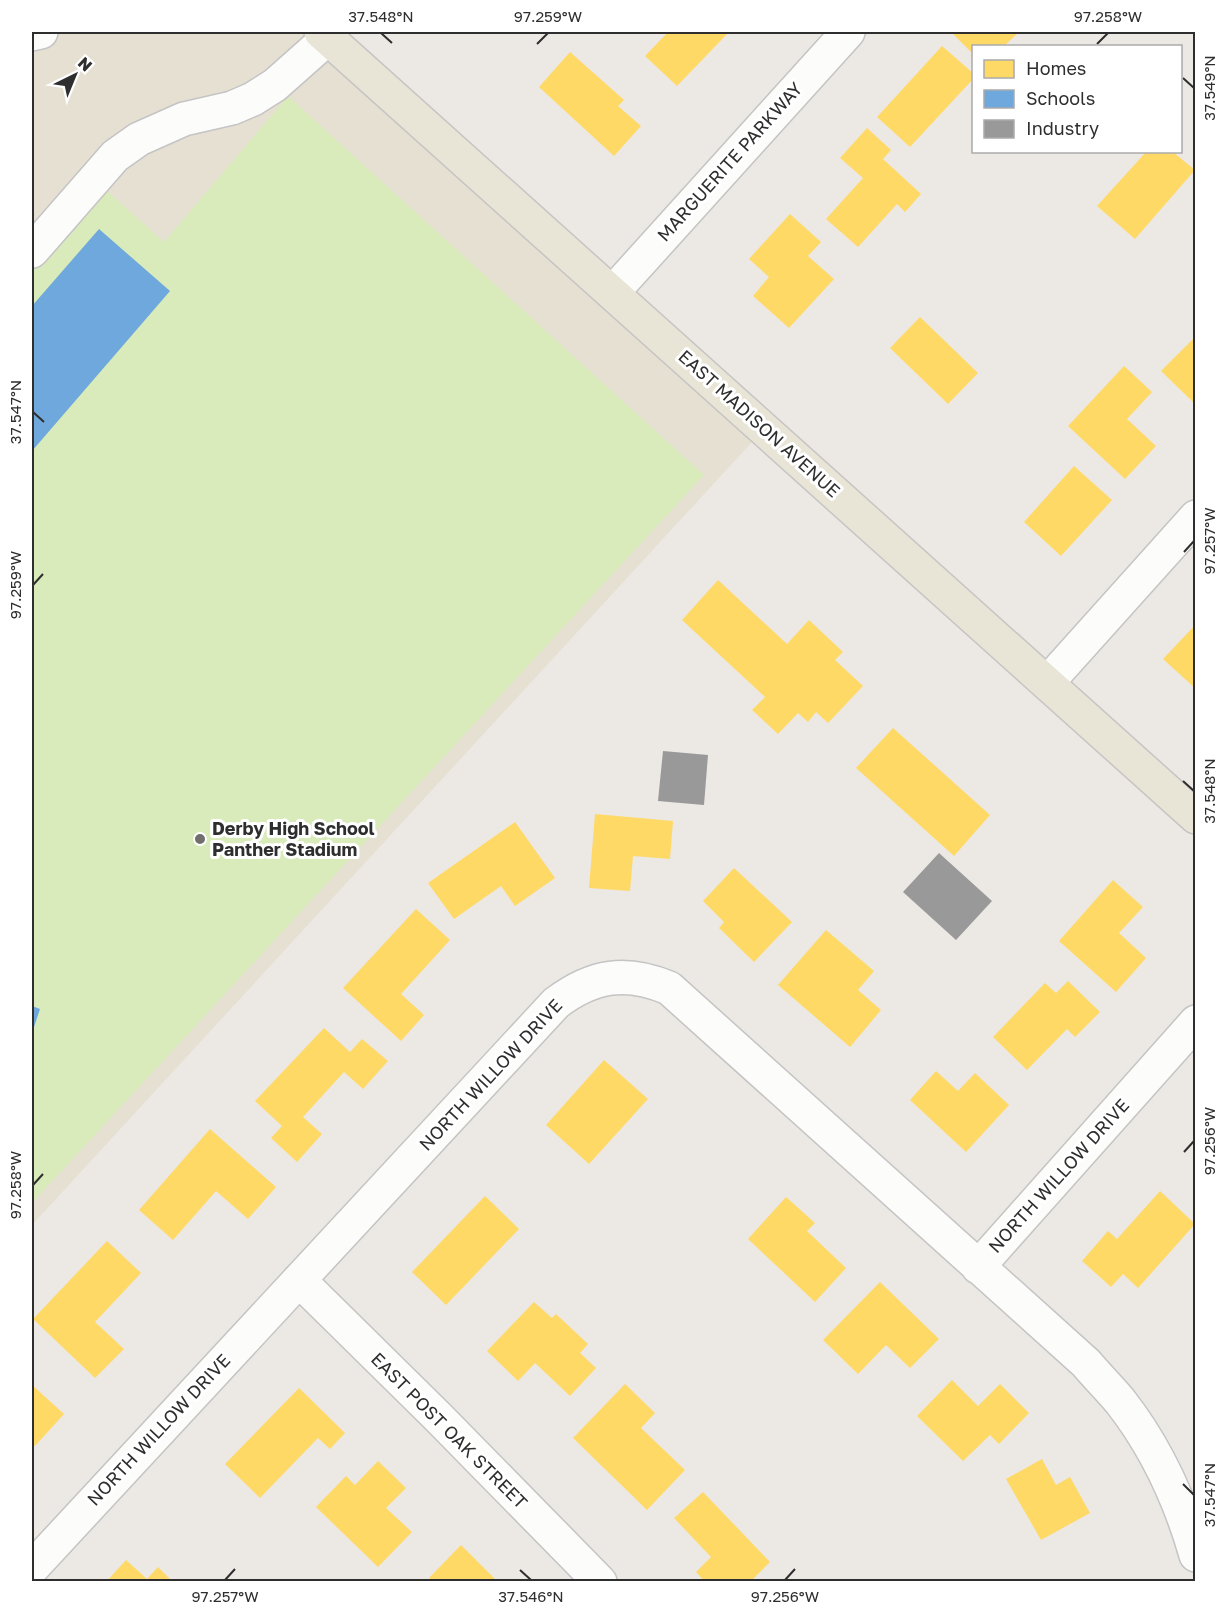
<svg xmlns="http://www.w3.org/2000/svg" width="1227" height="1613" font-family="'Golos Text',sans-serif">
  <rect width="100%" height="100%" fill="#ece8e4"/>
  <path fill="#e6e0d3" d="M 32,32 L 325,32 L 764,429 L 32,1225 Z"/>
  <path fill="#d9eabb" d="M 288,96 L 704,475 L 32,1203 L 32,251 L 95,180 L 164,242 Z"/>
  <path fill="#ffd966" d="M 668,32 L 729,32 L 677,86 L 645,56 Z
    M 956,32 L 1019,32 L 1004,46 L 974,46 L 974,55 L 953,34 Z
    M 942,46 L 974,74 L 974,78 L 910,147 L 877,117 Z
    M 570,52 L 624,100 L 618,106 L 641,126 L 614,156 L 539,87 Z
    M 867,128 L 891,150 L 883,159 L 921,194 L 905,212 L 897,204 L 858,247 L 826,219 L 863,178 L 840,158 Z
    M 1146,152 L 1173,152 L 1195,170 L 1135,239 L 1097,206 Z
    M 790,214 L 821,242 L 808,256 L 834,279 L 789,328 L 753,296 L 769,277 L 749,259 Z
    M 920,317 L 978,373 L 948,404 L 890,348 Z
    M 1196,336 L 1196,399 L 1193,402 L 1161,371 Z
    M 1124,366 L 1152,392 L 1127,419 L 1156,446 L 1125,479 L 1068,426 Z
    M 1074,466 L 1112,500 L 1061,556 L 1024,522 Z
    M 718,580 L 787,644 L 809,620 L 843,652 L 835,660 L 863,686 L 828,723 L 816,712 L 808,722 L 798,713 L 778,734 L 752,710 L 765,697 L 682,620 Z
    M 1196,624 L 1196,689 L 1163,659 Z
    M 893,728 L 990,815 L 954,856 L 856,768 Z
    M 595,814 L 673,821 L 670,859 L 633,856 L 630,891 L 589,888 Z
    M 515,822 L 555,878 L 515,906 L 501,886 L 454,919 L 428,883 Z
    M 734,868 L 792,922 L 754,962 L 719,928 L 724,922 L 703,901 Z
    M 1113,880 L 1143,907 L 1119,933 L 1146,958 L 1116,992 L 1059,941 Z
    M 416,909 L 450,940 L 401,994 L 424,1015 L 401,1041 L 343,988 Z
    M 826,930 L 874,971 L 858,990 L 881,1010 L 850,1047 L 778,985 Z
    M 1068,981 L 1100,1012 L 1075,1037 L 1067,1029 L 1027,1070 L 993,1037 L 1045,983 L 1056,993 Z
    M 324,1028 L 350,1052 L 362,1039 L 388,1061 L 363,1089 L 344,1072 L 303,1117 L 322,1134 L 297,1162 L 271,1138 L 282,1126 L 255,1101 Z
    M 604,1060 L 648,1099 L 589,1164 L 546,1125 Z
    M 936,1071 L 958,1091 L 975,1073 L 1009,1105 L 966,1152 L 910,1100 Z
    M 210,1129 L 276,1187 L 248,1219 L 216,1191 L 173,1240 L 139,1210 Z
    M 1160,1191 L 1195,1224 L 1138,1288 L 1123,1274 L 1111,1287 L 1082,1261 L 1108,1231 L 1117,1239 Z
    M 485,1196 L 519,1229 L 446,1305 L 412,1272 Z
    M 786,1197 L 815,1223 L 807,1231 L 846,1268 L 815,1302 L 748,1239 Z
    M 107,1241 L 141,1273 L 95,1322 L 124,1349 L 95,1378 L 33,1319 Z
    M 880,1282 L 939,1339 L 910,1368 L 886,1345 L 858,1374 L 823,1340 Z
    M 534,1302 L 552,1318 L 556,1314 L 588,1344 L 580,1353 L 596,1368 L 570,1396 L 535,1363 L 518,1381 L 487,1351 Z
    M 952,1380 L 978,1406 L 1000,1384 L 1029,1413 L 999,1444 L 990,1435 L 963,1461 L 917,1416 Z
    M 625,1384 L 655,1413 L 641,1428 L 685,1470 L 647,1510 L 573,1438 Z
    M 32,1385 L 64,1414 L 35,1446 L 32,1443 Z
    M 299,1388 L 345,1433 L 330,1449 L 318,1438 L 260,1498 L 225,1464 Z
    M 1042,1459 L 1056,1485 L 1070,1477 L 1090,1513 L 1041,1540 L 1006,1479 Z
    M 378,1461 L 406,1488 L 386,1508 L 412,1532 L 378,1567 L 316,1507 L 346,1476 L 355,1485 Z
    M 703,1492 L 770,1562 L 750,1582 L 705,1582 L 696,1572 L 711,1557 L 674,1518 Z
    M 461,1545 L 498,1582 L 433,1582 L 429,1578 Z
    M 126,1560 L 147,1579 L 158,1567 L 173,1582 L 106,1582 Z"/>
  <path fill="#6fa8dc" d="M 99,229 L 170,291 L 32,451 L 32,306 Z
    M 32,1006 L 40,1009 L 32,1033 Z"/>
  <path fill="#999" d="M 663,751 L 708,755 L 704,805 L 658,801 Z
    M 939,853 L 992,901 L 956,940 L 903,892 Z"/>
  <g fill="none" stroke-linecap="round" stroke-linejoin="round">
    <defs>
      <path id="minor" d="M 32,34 L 41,32
        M 32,251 L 115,156 L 139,139 L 184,119 L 232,108 L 253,99 L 275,85 L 328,38
        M 613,292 L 848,32
        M 1047,683 L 1196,517
        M 978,1267 L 1196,1022
        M 299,1280 L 438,1417 L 600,1582
        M 32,1568 L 556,1003 C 593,975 626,970 669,988 L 1086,1363 C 1097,1376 1109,1388 1120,1401 C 1156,1447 1180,1499 1196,1555"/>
      <path id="major" d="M 321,32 L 1196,817"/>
    </defs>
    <use href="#minor" stroke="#c5c4c5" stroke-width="36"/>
    <use href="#major" stroke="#c6c5c4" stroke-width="36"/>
    <use href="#minor" stroke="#fcfcfb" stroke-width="33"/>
    <use href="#major" stroke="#e8e4d6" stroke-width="33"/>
  </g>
  <path fill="none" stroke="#2e2e2e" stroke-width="2" d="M 381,33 L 392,43M 537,44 L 548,33M 1097,44 L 1108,33M 1183,78 L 1194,88M 33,412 L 44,422M 1184,552 L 1194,541M 33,585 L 43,574M 1183,781 L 1194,791M 1184,1152 L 1194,1141M 33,1185 L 43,1174M 1183,1484 L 1194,1495M 520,1570 L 531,1580M 225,1580 L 235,1569M 785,1580 L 795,1569"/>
  <circle fill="#706f6e" stroke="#fff" stroke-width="2" cx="200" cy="839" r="6"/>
  <g text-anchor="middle" stroke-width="6" stroke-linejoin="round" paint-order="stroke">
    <g font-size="18" fill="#2e2e2e" stroke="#fff">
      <text transform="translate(730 162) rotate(-48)" y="6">MARGUERITE PARKWAY</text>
      <text transform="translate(759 424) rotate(42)" y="6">EAST MADISON AVENUE</text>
      <text transform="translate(491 1075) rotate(-47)" y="6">NORTH WILLOW DRIVE</text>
      <text transform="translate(1059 1176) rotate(-48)" y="6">NORTH WILLOW DRIVE</text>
      <text transform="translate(159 1430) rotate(-47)" y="6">NORTH WILLOW DRIVE</text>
      <text transform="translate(449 1431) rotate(45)" y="6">EAST POST OAK STREET</text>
    </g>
    <g font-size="18" font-weight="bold" fill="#2e2e2e" stroke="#fff" text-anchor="start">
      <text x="212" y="835">Derby High School<tspan x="212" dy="21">Panther Stadium</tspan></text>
    </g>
  </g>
  <rect width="1227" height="1613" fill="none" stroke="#ffffff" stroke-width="66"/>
  <rect x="972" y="45" width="210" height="108" fill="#ffffff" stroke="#ababab" stroke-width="1.5"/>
  <rect x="984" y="60" width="30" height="18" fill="#ffd966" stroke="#ababab" stroke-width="1.5"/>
  <text x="1026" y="75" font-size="18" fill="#2e2e2e">Homes</text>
  <rect x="984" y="90" width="30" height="18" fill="#6fa8dc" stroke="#ababab" stroke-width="1.5"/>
  <text x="1026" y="105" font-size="18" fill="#2e2e2e">Schools</text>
  <rect x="984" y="120" width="30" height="18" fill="#999999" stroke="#ababab" stroke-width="1.5"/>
  <text x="1026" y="135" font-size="18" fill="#2e2e2e">Industry</text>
  <g transform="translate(75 75) rotate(43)" stroke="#ffffff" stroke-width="4.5" paint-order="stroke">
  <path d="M0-4.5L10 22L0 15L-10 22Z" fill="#2e2e2e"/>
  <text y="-9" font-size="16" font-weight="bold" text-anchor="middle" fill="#2e2e2e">N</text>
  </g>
  <rect x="33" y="33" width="1161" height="1547" fill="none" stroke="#2e2e2e" stroke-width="2"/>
  <g font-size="15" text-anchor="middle" fill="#2e2e2e">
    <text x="381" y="22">37.548°N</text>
    <text x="548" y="22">97.259°W</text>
    <text x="1108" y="22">97.258°W</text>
    <text transform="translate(1210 88) rotate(-90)" y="5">37.549°N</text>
    <text transform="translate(16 412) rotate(-90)" y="5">37.547°N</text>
    <text transform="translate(1210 541) rotate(-90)" y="5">97.257°W</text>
    <text transform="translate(16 585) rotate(-90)" y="5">97.259°W</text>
    <text transform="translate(1210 791) rotate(-90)" y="5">37.548°N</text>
    <text transform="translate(1210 1141) rotate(-90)" y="5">97.256°W</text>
    <text transform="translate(16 1185) rotate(-90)" y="5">97.258°W</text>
    <text transform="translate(1210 1495) rotate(-90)" y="5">37.547°N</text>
    <text x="225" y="1602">97.257°W</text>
    <text x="531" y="1602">37.546°N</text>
    <text x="785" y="1602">97.256°W</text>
  </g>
</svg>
